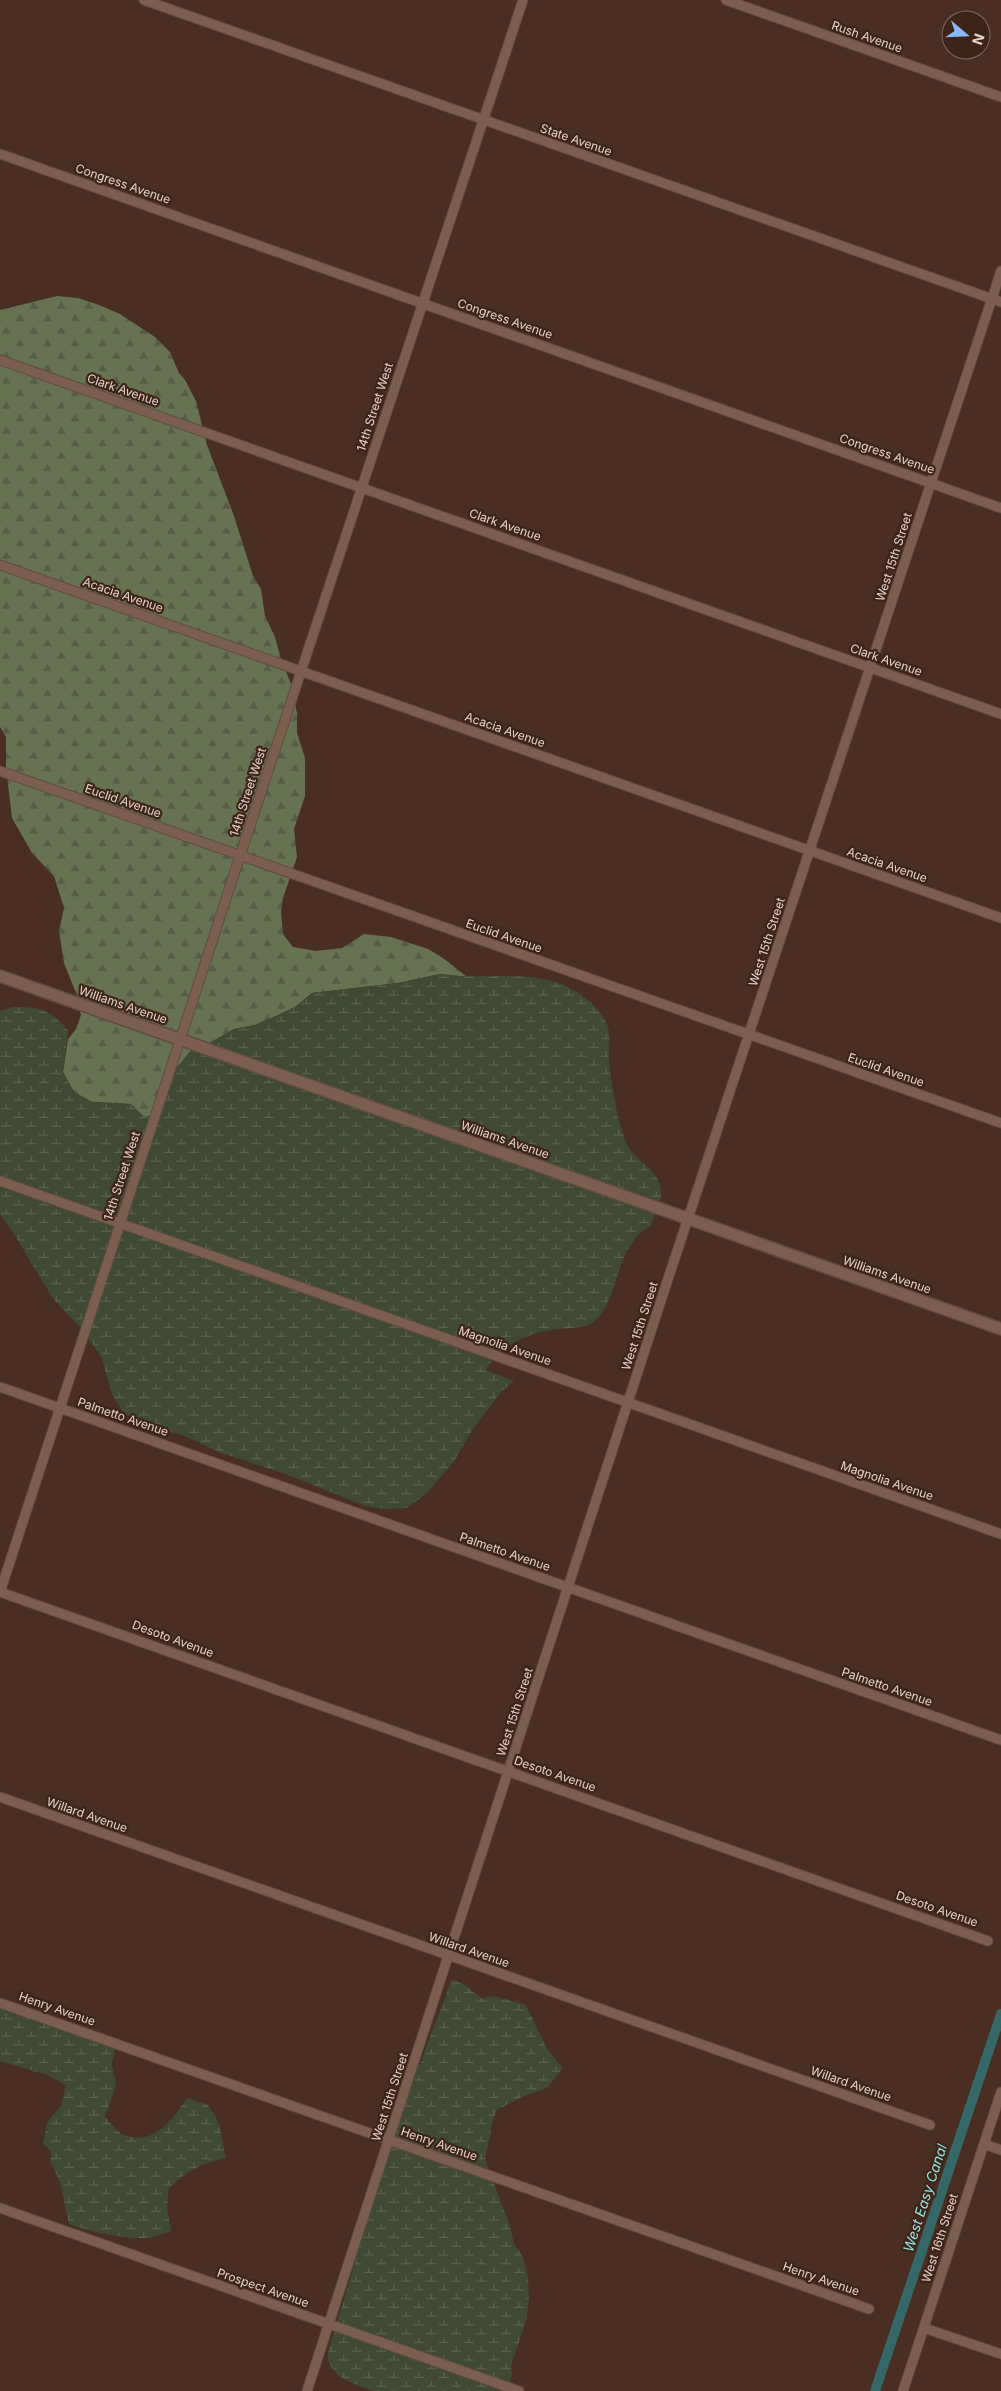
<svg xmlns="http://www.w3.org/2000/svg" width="1001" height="2391" font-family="Inter,sans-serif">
  <defs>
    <pattern id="forest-firs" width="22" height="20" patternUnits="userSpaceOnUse" patternTransform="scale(1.25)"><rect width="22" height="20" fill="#667250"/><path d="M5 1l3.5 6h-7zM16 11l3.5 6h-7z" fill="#575c47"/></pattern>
    <pattern id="wetland-marsh" width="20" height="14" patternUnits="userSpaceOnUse" patternTransform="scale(1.25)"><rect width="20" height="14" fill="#404931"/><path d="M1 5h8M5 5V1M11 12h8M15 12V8" fill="none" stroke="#5c624e"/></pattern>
  </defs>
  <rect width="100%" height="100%" fill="#492e21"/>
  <path fill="url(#forest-firs)" d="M 57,296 L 78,298 L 99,305 L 120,314 L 155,337 L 170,352 L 179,373 L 185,380 L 196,401 L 207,445 L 234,516 L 253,576 L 261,589 L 265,616 L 275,637 L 281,659 L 291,684 L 297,713 L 297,733 L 305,758 L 305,796 L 294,829 L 297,857 L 283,898 L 281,912 L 283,934 L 293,947 L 316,951 L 342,948 L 364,934 L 391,937 L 428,949 L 443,958 L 467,977 L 440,974 L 398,983 L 312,993 L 295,1007 L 276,1016 L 255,1025 L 234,1029 L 208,1044 L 78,998 L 64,963 L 59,931 L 64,908 L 54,876 L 32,853 L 12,818 L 6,767 L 6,737 L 0,727 L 0,310 Z
    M 79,1009 L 192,1049 L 176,1069 L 164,1106 L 158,1114 L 144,1117 L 131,1104 L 92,1102 L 74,1092 L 63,1072 L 68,1039 L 76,1029 L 81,1015 Z"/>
  <path fill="url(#wetland-marsh)" d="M 440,974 C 490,982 546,963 589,1001 C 598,1009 607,1019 609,1032 C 610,1041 609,1050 609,1059 C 611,1083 617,1122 627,1144 C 636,1165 670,1172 659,1204 L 208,1044 L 234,1029 L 255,1025 L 276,1016 L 295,1007 L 312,993 L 398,983 Z
    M 12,1007 C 40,1007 49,1009 68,1030 L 63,1073 L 74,1092 L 92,1102 L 131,1104 L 144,1117 L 158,1114 L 164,1106 L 176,1069 L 192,1049 L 656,1212 L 651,1226 C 613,1245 621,1301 593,1322 C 581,1330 573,1327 560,1329 C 530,1331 501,1345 486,1370 L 514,1381 L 501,1392 L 475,1426 L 454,1461 L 426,1494 L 407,1508 L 385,1509 L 365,1506 L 283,1473 L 221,1453 L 182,1435 L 140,1423 L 122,1411 L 111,1392 L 102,1358 L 80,1327 L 54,1300 L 14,1234 L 0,1215 L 0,1011 Z
    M 452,1979 L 465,1985 L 481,1998 L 494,1996 L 526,2005 L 547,2049 L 563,2068 L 547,2088 L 522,2097 L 497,2110 L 493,2120 L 485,2160 L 510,2226 L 514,2244 L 523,2257 L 528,2277 L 529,2299 L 526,2321 L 511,2365 L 512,2375 L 507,2391 L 374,2391 C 354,2384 327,2377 328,2353 L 412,2070 L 420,2064 Z
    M 0,2002 L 116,2044 L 112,2064 L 116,2085 L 105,2117 C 110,2122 116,2131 122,2134 C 152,2148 172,2120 187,2098 L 208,2105 L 219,2123 L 226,2158 C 202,2163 187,2171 169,2188 L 167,2208 L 171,2231 C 165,2233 158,2236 152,2237 C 129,2241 91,2232 69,2224 L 60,2182 L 50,2161 L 51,2151 L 43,2144 L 47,2122 L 61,2106 L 66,2085 L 47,2075 L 0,2061 Z"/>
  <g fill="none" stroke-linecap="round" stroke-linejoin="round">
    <path stroke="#366768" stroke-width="10" d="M 875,2391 L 1001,2014"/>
    <defs>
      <path id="street" d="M 144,0 L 1001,302
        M 726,0 L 1001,97
        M 0,154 L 1001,508
        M 0,360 L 1001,714
        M 0,565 L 1001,918
        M 0,771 L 1001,1123
        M 0,1181 L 1001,1534
        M 0,1387 L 1001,1740
        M 0,1592 L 240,856 L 523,0
        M 0,1592 L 988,1941
        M 0,1797 L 930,2125
        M 0,2003 L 869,2309
        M 984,2144 L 1001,2150
        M 0,2208 L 519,2391
        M 924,2328 L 1001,2354
        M 307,2391 L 665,1288 L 1001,271
        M 903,2391 L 1001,2092"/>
      <path id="secondary" d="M 0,976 L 1001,1329"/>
    </defs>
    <use href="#street" stroke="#624b40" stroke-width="11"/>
    <use href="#secondary" stroke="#624b40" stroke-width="14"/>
    <use href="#street" stroke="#7c5e4f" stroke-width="9"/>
    <use href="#secondary" stroke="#7c5e4f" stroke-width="11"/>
  </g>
  <g text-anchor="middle" stroke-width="4.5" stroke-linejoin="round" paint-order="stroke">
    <g font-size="12" fill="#e6d4cc" stroke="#3e2417">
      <text transform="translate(867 37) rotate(19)" y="4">Rush Avenue</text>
      <text transform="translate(576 140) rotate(19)" y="4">State Avenue</text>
      <text transform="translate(123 184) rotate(19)" y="4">Congress Avenue</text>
      <text transform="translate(505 319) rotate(19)" y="4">Congress Avenue</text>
      <text transform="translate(123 390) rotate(19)" y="4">Clark Avenue</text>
      <text transform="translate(375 407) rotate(-72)" y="4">14th Street West</text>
      <text transform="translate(887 454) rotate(19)" y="4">Congress Avenue</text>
      <text transform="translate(505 525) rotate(19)" y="4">Clark Avenue</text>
      <text transform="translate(894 557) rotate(-72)" y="4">West 15th Street</text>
      <text transform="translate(123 595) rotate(19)" y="4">Acacia Avenue</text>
      <text transform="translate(886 660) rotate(19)" y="4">Clark Avenue</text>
      <text transform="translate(505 730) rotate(19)" y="4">Acacia Avenue</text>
      <text transform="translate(248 792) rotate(-72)" y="4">14th Street West</text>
      <text transform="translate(123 801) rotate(19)" y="4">Euclid Avenue</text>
      <text transform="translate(887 865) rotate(19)" y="4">Acacia Avenue</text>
      <text transform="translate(504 936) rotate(19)" y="4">Euclid Avenue</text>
      <text transform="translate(767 942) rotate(-72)" y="4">West 15th Street</text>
      <text transform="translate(123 1005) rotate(19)" y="4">Williams Avenue</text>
      <text transform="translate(886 1070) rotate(19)" y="4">Euclid Avenue</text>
      <text transform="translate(505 1140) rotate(19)" y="4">Williams Avenue</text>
      <text transform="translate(122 1176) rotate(-72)" y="4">14th Street West</text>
      <text transform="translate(887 1275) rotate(19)" y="4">Williams Avenue</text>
      <text transform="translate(640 1326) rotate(-72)" y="4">West 15th Street</text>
      <text transform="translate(505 1346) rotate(19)" y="4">Magnolia Avenue</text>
      <text transform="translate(123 1417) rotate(19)" y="4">Palmetto Avenue</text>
      <text transform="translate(887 1481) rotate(19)" y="4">Magnolia Avenue</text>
      <text transform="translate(505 1552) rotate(19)" y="4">Palmetto Avenue</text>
      <text transform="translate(173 1639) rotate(20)" y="4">Desoto Avenue</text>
      <text transform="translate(887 1687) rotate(19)" y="4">Palmetto Avenue</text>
      <text transform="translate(515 1712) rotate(-72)" y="4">West 15th Street</text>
      <text transform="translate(555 1774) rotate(19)" y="4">Desoto Avenue</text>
      <text transform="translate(87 1815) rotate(19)" y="4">Willard Avenue</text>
      <text transform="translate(937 1909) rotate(19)" y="4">Desoto Avenue</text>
      <text transform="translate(469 1950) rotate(19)" y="4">Willard Avenue</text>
      <text transform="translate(57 2009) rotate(19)" y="4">Henry Avenue</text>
      <text transform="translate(851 2084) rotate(19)" y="4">Willard Avenue</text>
      <text transform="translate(390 2097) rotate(-72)" y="4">West 15th Street</text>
      <text transform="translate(439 2144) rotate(19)" y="4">Henry Avenue</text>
      <text transform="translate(940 2238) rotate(-72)" y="4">West 16th Street</text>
      <text transform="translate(821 2279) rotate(19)" y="4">Henry Avenue</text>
      <text transform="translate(263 2288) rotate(19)" y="4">Prospect Avenue</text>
    </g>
    <g font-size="14" font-style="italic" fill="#91e7e9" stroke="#3e2417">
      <text transform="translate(925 2198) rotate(-72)" y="5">West Easy Canal</text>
    </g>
  </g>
  <g transform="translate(966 35) rotate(109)"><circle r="24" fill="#3e2417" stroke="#816a5f"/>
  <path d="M0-4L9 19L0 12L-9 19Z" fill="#85bbfb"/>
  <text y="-8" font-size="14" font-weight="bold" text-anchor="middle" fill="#e6d4cc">N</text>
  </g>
</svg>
